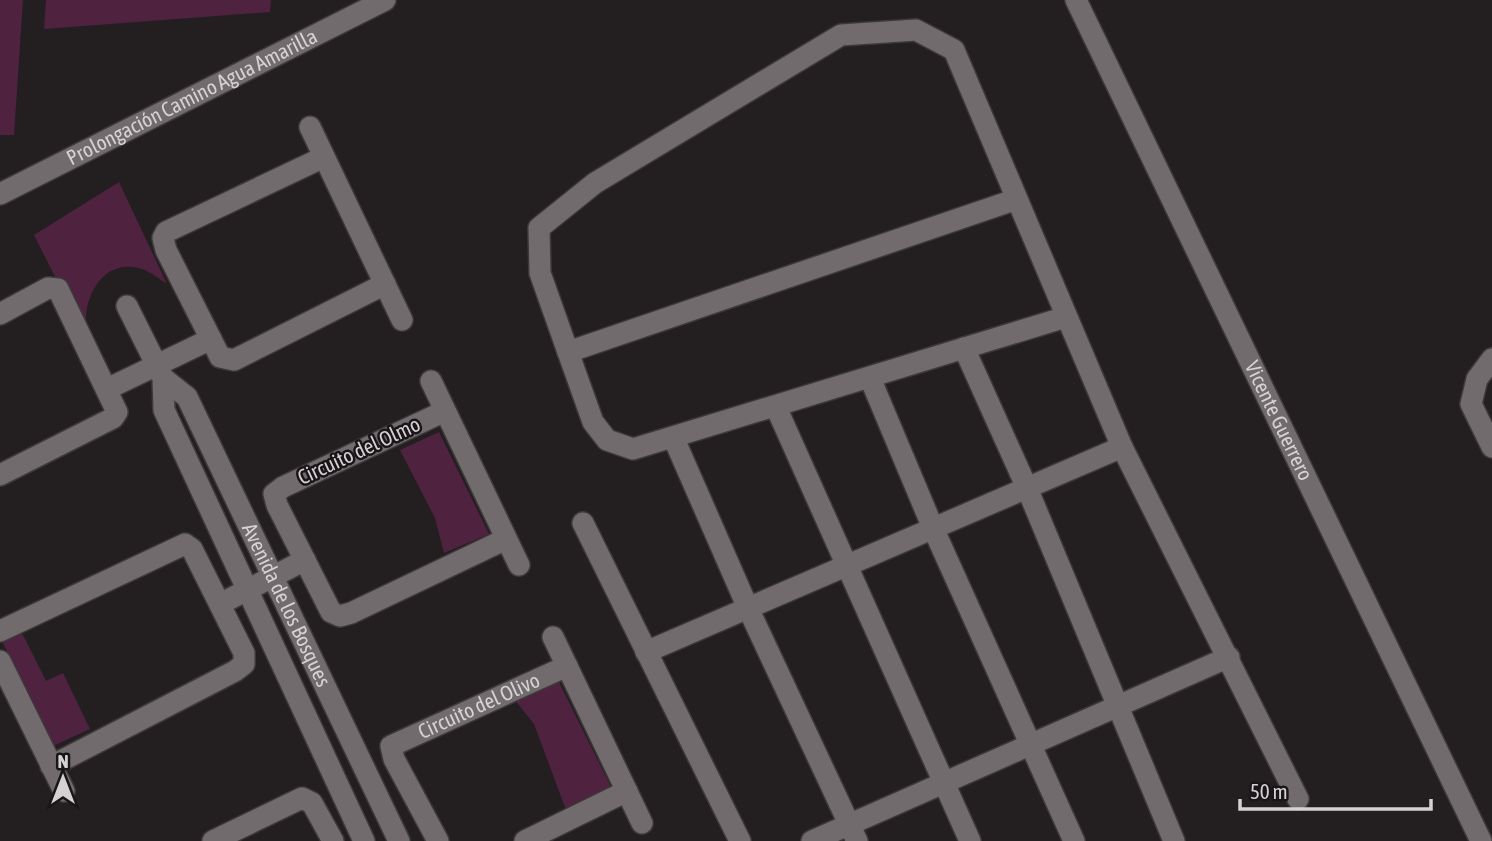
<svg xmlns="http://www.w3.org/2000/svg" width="1492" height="841" font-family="'Asap Condensed',sans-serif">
  <rect width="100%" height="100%" fill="#231f21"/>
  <path fill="#4f223f" d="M 0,0 L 23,0 L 14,135 L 0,135 Z
    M 46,0 L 271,0 L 270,12 L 44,29 Z
    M 119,182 L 167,284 C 159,279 151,272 142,269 C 105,257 84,294 86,325 L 81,328 L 34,235 Z
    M 439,432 L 489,534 L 444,553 L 435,518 L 400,450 Z
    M 20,629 L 46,681 L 63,673 L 90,729 L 53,746 L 1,639 Z
    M 554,672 L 611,787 L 566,810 L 534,724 L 510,694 Z"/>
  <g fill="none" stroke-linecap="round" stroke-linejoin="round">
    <defs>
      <g id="minor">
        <path id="s1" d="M 1076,0 L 1481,841"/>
        <path d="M 310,127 L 402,320"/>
        <path d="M 324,157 L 166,232 L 163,238 L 166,250 L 220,357 L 234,360 L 385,284"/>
        <path id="s2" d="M 0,194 L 385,0"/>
        <path d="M 1017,199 L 568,352 L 540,273 L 539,228 L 595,183 L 841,35 L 916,30 L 954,50 L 1122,447 L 1298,799"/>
        <path d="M 127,306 L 163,378 L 164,410 L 364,841"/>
        <path d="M 0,314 L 48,288 L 58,289 L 117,412 L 113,418 L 0,475"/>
        <path d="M 964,348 L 1027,488 L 1174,841"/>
        <path d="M 568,352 L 593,422 L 607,440 L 633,449 L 1066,317"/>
        <path d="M 1492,359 L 1477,379 L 1471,404 L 1492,447"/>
        <path id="s3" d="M 163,378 L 187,397 L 399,841"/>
        <path d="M 870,378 L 933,528 L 1074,841"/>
        <path d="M 431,381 L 519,565"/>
        <path d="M 107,389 L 211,339"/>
        <path d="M 776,407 L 970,841"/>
        <path d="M 445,411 L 283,487 L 274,494 L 277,505 L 331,612 L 340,616 L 351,613 L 506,539"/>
        <path d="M 674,439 L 748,608 L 857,841"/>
        <path d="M 583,523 L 740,841"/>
        <path d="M 220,604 L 305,560"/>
        <path d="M 0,631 L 185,544 L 192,549 L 244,653 L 244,664 L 235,671 L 51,766"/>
        <path d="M 553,637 L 642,823"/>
        <path d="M 646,652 L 1122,447"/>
        <path d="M 0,661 L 64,791"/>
        <path d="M 213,841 L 302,798 L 312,803 L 333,841"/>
        <path id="s4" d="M 438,841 L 394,759 L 391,746 L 567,666"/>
        <path d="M 525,841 L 627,791"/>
        <path d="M 812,841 L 1229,657"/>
      </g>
    </defs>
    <use href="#minor" stroke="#3d393b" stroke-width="24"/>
    <use href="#minor" stroke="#716b6e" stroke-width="21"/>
  </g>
  <g text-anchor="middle" stroke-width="5" stroke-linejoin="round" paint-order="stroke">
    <g font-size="21" fill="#d5d2d4" stroke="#1a1518">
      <text dy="7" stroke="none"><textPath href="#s2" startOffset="215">Prolongación Camino Agua Amarilla</textPath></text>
      <text dy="7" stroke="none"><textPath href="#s1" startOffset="467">Vicente Guerrero</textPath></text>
      <text transform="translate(359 451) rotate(-25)" y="7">Circuito del Olmo</text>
      <text dy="7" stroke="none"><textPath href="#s3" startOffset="261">Avenida de los Bosques</textPath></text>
      <text dy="7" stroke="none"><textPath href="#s4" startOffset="203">Circuito del Olivo</textPath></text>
    </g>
  </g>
  <g transform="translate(63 778)" stroke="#1a1518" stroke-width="5" paint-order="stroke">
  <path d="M0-5L12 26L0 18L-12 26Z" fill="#d5d2d4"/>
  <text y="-10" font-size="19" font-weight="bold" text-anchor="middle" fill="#d5d2d4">N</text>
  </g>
  <path d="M1240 799v10h191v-10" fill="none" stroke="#d5d2d4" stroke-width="3.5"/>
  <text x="1250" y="799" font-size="21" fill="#d5d2d4" stroke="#1a1518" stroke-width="5" paint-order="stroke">50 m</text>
</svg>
